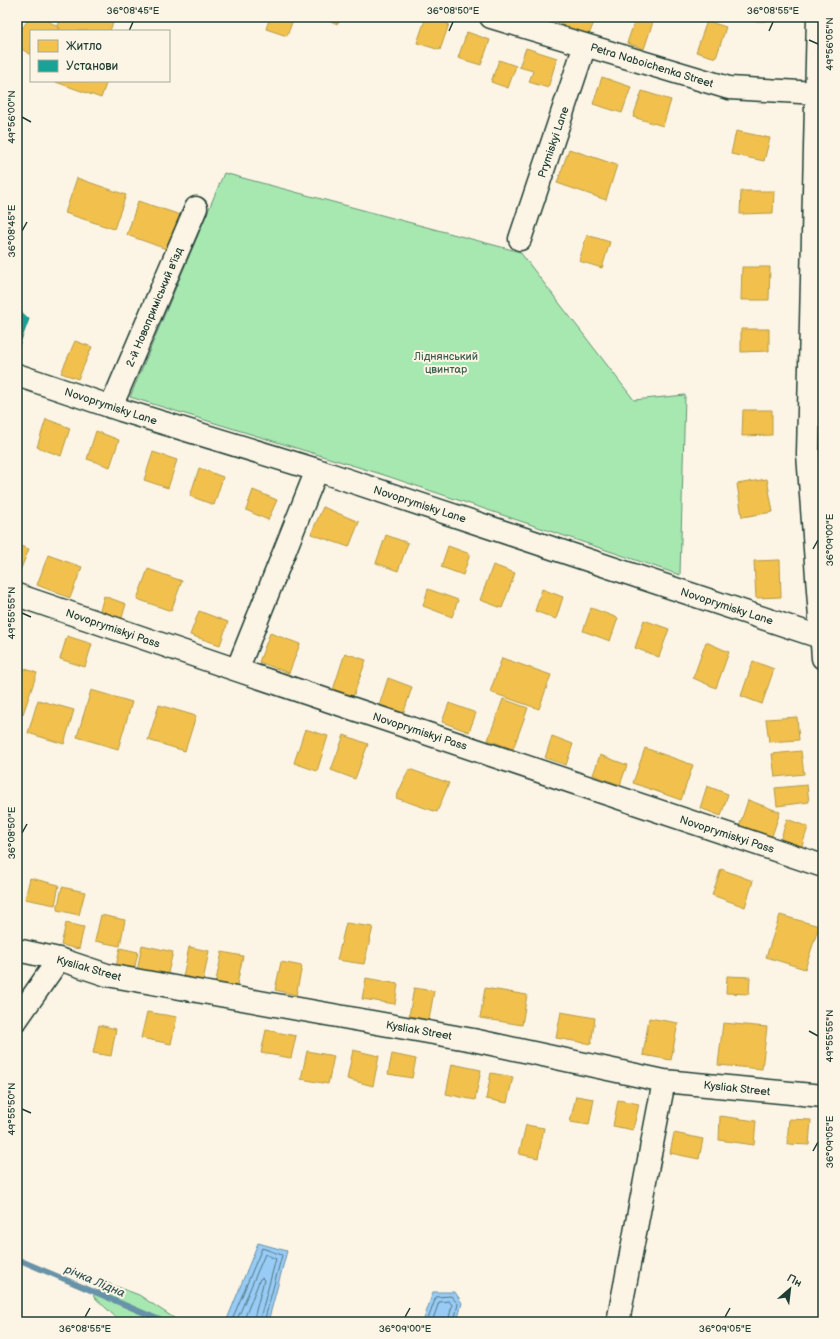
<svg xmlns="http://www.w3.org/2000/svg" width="840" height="1339" font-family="'Balsamiq Sans',sans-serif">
  <rect width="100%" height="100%" fill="#fcf5e5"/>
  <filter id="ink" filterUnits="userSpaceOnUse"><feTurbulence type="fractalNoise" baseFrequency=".025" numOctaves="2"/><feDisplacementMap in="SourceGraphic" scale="8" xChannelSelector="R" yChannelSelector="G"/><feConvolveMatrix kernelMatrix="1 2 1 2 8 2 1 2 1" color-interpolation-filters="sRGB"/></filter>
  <g filter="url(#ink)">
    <path fill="#a7e8b1" stroke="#639272" d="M 224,173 L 520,252 L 634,400 L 685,395 L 680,575 L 384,475 L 130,397 Z
      M 107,1283 L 139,1295 L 180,1322 L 121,1322 L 93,1296 Z"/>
    <path fill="#98cbf5" stroke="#6892a8" d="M 258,1243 L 287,1251 L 268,1322 L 226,1322 Z
      M 433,1292 L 455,1292 L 462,1303 L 457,1322 L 423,1322 Z"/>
    <path fill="#f2c14e" stroke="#b39946" d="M 30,17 L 42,17 L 60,28 L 58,31 L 31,31 L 31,55 L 17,46 L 17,36 Z
      M 61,17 L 115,17 L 110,31 L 62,31 L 57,29 Z
      M 270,17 L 294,17 L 287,36 L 266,29 Z
      M 317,17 L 341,17 L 338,24 Z
      M 426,17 L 449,24 L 440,50 L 417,43 Z
      M 559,17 L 596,17 L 585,45 L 557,24 Z
      M 636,17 L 654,19 L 644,49 L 627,43 Z
      M 750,17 L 766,17 L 766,21 L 750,21 Z
      M 707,21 L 726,27 L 716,58 L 696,52 Z
      M 467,32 L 490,40 L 481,65 L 458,58 Z
      M 526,48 L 557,58 L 548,88 L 529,82 L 533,71 L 519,67 Z
      M 499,60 L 516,66 L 508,88 L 491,82 Z
      M 602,77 L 631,87 L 622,113 L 593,104 Z
      M 53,81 L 107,81 L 101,98 Z
      M 642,91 L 671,100 L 663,126 L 633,117 Z
      M 736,131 L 770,138 L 764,161 L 731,154 Z
      M 569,149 L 617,165 L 606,200 L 557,183 Z
      M 77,178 L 126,195 L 114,229 L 65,213 Z
      M 741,191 L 774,191 L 773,213 L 740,214 Z
      M 138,201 L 187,217 L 175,252 L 127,235 Z
      M 587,235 L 610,242 L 602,268 L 579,261 Z
      M 742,267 L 770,267 L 769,300 L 741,300 Z
      M 741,329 L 769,329 L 769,351 L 741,352 Z
      M 75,341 L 92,347 L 78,379 L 61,373 Z
      M 743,410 L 772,410 L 772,435 L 742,436 Z
      M 46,419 L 70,428 L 61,456 L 37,447 Z
      M 96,431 L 119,440 L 110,467 L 87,459 Z
      M 153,452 L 177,460 L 168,488 L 144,480 Z
      M 199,468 L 223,477 L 214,505 L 190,496 Z
      M 767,479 L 773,512 L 742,517 L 737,484 Z
      M 253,490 L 277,500 L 268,520 L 246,510 Z
      M 323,507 L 359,522 L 349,547 L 311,534 Z
      M 386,535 L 408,543 L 398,571 L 376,563 Z
      M 17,545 L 29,549 L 17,578 Z
      M 448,546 L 470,554 L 463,575 L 441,567 Z
      M 48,555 L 82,567 L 70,598 L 37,585 Z
      M 780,560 L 781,597 L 756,598 L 754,561 Z
      M 493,565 L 515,573 L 502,608 L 480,600 Z
      M 148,569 L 182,581 L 171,611 L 137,599 Z
      M 428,589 L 458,600 L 452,617 L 423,606 Z
      M 542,589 L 563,597 L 556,619 L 535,611 Z
      M 104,596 L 126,604 L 121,621 L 99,614 Z
      M 591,608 L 618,618 L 610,641 L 583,631 Z
      M 199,611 L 228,622 L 220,645 L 190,635 Z
      M 644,620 L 669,629 L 659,657 L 635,648 Z
      M 270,633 L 300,644 L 289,673 L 259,662 Z
      M 67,636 L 92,644 L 85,667 L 60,659 Z
      M 706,642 L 729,652 L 716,688 L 693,678 Z
      M 345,653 L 366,660 L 353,697 L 333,690 Z
      M 502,658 L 551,675 L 539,709 L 490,692 Z
      M 753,661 L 774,669 L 762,704 L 741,696 Z
      M 17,666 L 37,673 L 23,714 L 17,712 Z
      M 388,678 L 412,687 L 403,715 L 379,706 Z
      M 91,690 L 132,702 L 118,749 L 77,737 Z
      M 503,699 L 528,708 L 513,749 L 488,740 Z
      M 38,700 L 74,710 L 64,744 L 28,733 Z
      M 449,703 L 476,713 L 469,732 L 442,722 Z
      M 159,705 L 196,716 L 185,751 L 148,740 Z
      M 797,717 L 799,740 L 769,742 L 766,719 Z
      M 305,729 L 328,736 L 317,771 L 294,763 Z
      M 344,735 L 368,744 L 355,779 L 331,770 Z
      M 552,736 L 573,744 L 566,765 L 545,758 Z
      M 645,748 L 693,765 L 681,800 L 633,783 Z
      M 801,751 L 804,774 L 775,777 L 772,754 Z
      M 600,755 L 627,765 L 620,785 L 593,775 Z
      M 409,769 L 449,783 L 437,812 L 396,798 Z
      M 807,785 L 809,802 L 777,806 L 775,788 Z
      M 707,786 L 728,794 L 721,816 L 700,808 Z
      M 748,800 L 780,812 L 771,839 L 739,827 Z
      M 787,819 L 808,827 L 801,849 L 780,841 Z
      M 721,869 L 753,881 L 745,907 L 712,895 Z
      M 30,878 L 59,885 L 55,905 L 25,899 Z
      M 62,887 L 85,892 L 79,915 L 57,910 Z
      M 101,915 L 125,920 L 120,946 L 95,941 Z
      M 780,915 L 819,926 L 805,969 L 766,957 Z
      M 66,923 L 84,927 L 79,949 L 61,945 Z
      M 346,923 L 373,927 L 364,964 L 337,960 Z
      M 142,945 L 173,952 L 167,977 L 137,971 Z
      M 189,947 L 209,951 L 203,981 L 183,977 Z
      M 120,948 L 138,952 L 134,971 L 116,967 Z
      M 222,952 L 243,956 L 236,989 L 215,985 Z
      M 281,962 L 302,966 L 296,995 L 275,990 Z
      M 727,976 L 750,977 L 749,994 L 726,993 Z
      M 366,978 L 398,984 L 395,1004 L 362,999 Z
      M 414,988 L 434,991 L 429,1020 L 409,1016 Z
      M 485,988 L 527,995 L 522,1025 L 480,1018 Z
      M 147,1012 L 177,1017 L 171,1044 L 141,1038 Z
      M 561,1012 L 595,1018 L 591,1044 L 556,1038 Z
      M 649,1018 L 678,1023 L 671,1060 L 643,1055 Z
      M 723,1023 L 767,1027 L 762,1069 L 718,1065 Z
      M 99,1025 L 116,1029 L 111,1056 L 93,1053 Z
      M 266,1030 L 296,1036 L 291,1058 L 261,1053 Z
      M 353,1050 L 379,1056 L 373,1086 L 347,1079 Z
      M 307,1051 L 334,1056 L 328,1084 L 301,1079 Z
      M 392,1054 L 416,1059 L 412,1078 L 388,1074 Z
      M 452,1064 L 481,1070 L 475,1100 L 446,1094 Z
      M 491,1073 L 513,1077 L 507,1103 L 486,1099 Z
      M 576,1096 L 594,1099 L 589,1125 L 570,1122 Z
      M 618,1100 L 639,1104 L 633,1130 L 613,1126 Z
      M 720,1116 L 756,1121 L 754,1145 L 719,1140 Z
      M 789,1119 L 811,1120 L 809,1145 L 787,1144 Z
      M 526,1125 L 544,1128 L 538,1158 L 519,1154 Z
      M 674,1133 L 703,1139 L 699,1159 L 670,1153 Z"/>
    <path fill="#17a398" stroke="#19847a" d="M 17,308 L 29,319 L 17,351 Z"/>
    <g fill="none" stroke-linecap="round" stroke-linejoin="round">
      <path stroke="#4f7681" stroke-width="1" d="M 231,1322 L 262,1248 L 282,1255 L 264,1322
        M 236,1322 L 265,1254 L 276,1259 L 259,1322
        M 243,1322 L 260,1279 L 262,1278 L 264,1280 L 253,1322
        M 427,1322 L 436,1297 L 451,1296 L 458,1304 L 454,1322
        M 432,1322 L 439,1302 L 449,1301 L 452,1305 L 448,1322"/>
      <path stroke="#6892a8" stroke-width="5.5" d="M 17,1259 L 165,1322"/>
      <defs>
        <path id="minor" d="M 491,17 L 729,88 L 817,93
          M 818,17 L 808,454 L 823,658
          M 520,239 L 585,45
          M 17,375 L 121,410 L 317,470 L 823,638
          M 111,407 L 196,208
          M 17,595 L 237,670 L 823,866
          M 237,670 L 317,470
          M 17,950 L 59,959 L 107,975 L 473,1040 L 664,1081 L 823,1096
          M 17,1019 L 59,959
          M 618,1322 L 664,1081"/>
      </defs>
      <use href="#minor" stroke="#1f3d34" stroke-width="25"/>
      <use href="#minor" stroke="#fcf5e5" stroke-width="22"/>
    </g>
  </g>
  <path fill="none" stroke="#1f3d34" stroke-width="1.5" d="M 129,31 L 133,22M 449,31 L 453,22M 769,31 L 773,22M 809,40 L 818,44M 22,117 L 31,122M 22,231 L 27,222M 813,549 L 818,540M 22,613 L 31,617M 22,833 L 27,824M 809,1031 L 818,1036M 22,1109 L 31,1113M 813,1151 L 818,1142M 85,1317 L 90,1308M 405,1317 L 410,1308M 725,1317 L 730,1308"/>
  <g text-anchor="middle" stroke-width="4" stroke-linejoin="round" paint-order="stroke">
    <g font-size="11" fill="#1f3d34" stroke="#fcf5e5">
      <text transform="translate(652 65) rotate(17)" y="4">Petra Naboichenka Street</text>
      <text transform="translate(553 142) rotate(-71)" y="4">Prymiskyi Lane</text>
      <text transform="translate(154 307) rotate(-67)" y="4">2-й Новоприміський в'їзд</text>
      <text transform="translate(111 406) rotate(18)" y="4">Novoprymisky Lane</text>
      <text transform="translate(420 504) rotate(18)" y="4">Novoprymisky Lane</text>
      <text transform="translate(727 606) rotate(18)" y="4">Novoprymisky Lane</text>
      <text transform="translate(113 628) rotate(19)" y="4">Novoprymiskyi Pass</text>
      <text transform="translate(420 731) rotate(18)" y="4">Novoprymiskyi Pass</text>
      <text transform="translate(727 834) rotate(18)" y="4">Novoprymiskyi Pass</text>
      <text transform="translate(89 968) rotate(16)" y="4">Kysliak Street</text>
      <text transform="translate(419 1030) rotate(10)" y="4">Kysliak Street</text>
      <text transform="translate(737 1088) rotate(6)" y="4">Kysliak Street</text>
    </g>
    <g font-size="11" fill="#3a5f4d" stroke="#fcf5e5">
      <text x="446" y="360">Ліднянський<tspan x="446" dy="13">цвинтар</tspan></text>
    </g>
    <g font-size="12" font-style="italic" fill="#37595b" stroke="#fcf5e5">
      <text transform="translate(95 1281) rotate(23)" y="4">річка Лідна</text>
    </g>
  </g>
  <rect width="840" height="1339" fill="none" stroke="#fcf5e5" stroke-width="44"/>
  <rect x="30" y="30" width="140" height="52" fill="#fcf5e5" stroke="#a4ab9e"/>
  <rect x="38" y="40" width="20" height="12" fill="#f2c14e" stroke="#a4ab9e"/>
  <text x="66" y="50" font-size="12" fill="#1f3d34">Житло</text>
  <rect x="38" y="60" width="20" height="12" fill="#17a398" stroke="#a4ab9e"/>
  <text x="66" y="70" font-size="12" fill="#1f3d34">Установи</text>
  <g transform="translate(790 1289) rotate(28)" stroke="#fcf5e5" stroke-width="3" paint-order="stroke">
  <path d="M0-3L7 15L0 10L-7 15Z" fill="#1f3d34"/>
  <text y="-6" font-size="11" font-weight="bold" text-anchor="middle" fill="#1f3d34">Пн</text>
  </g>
  <rect x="22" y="22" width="796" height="1295" fill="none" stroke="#1f3d34" stroke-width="1.5"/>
  <g font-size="10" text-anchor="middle" fill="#1f3d34">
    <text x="133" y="14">36°08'45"E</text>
    <text x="453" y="14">36°08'50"E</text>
    <text x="773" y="14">36°08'55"E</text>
    <text transform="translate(829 44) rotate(-90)" y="4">49°56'05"N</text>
    <text transform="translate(11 117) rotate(-90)" y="4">49°56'00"N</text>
    <text transform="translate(11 231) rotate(-90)" y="4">36°08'45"E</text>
    <text transform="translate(829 540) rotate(-90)" y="4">36°09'00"E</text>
    <text transform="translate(11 613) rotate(-90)" y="4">49°55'55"N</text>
    <text transform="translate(11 833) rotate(-90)" y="4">36°08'50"E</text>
    <text transform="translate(829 1036) rotate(-90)" y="4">49°55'55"N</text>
    <text transform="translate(11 1109) rotate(-90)" y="4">49°55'50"N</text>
    <text transform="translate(829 1142) rotate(-90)" y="4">36°09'05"E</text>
    <text x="85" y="1332">36°08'55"E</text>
    <text x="405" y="1332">36°09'00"E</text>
    <text x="725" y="1332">36°09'05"E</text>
  </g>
</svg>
